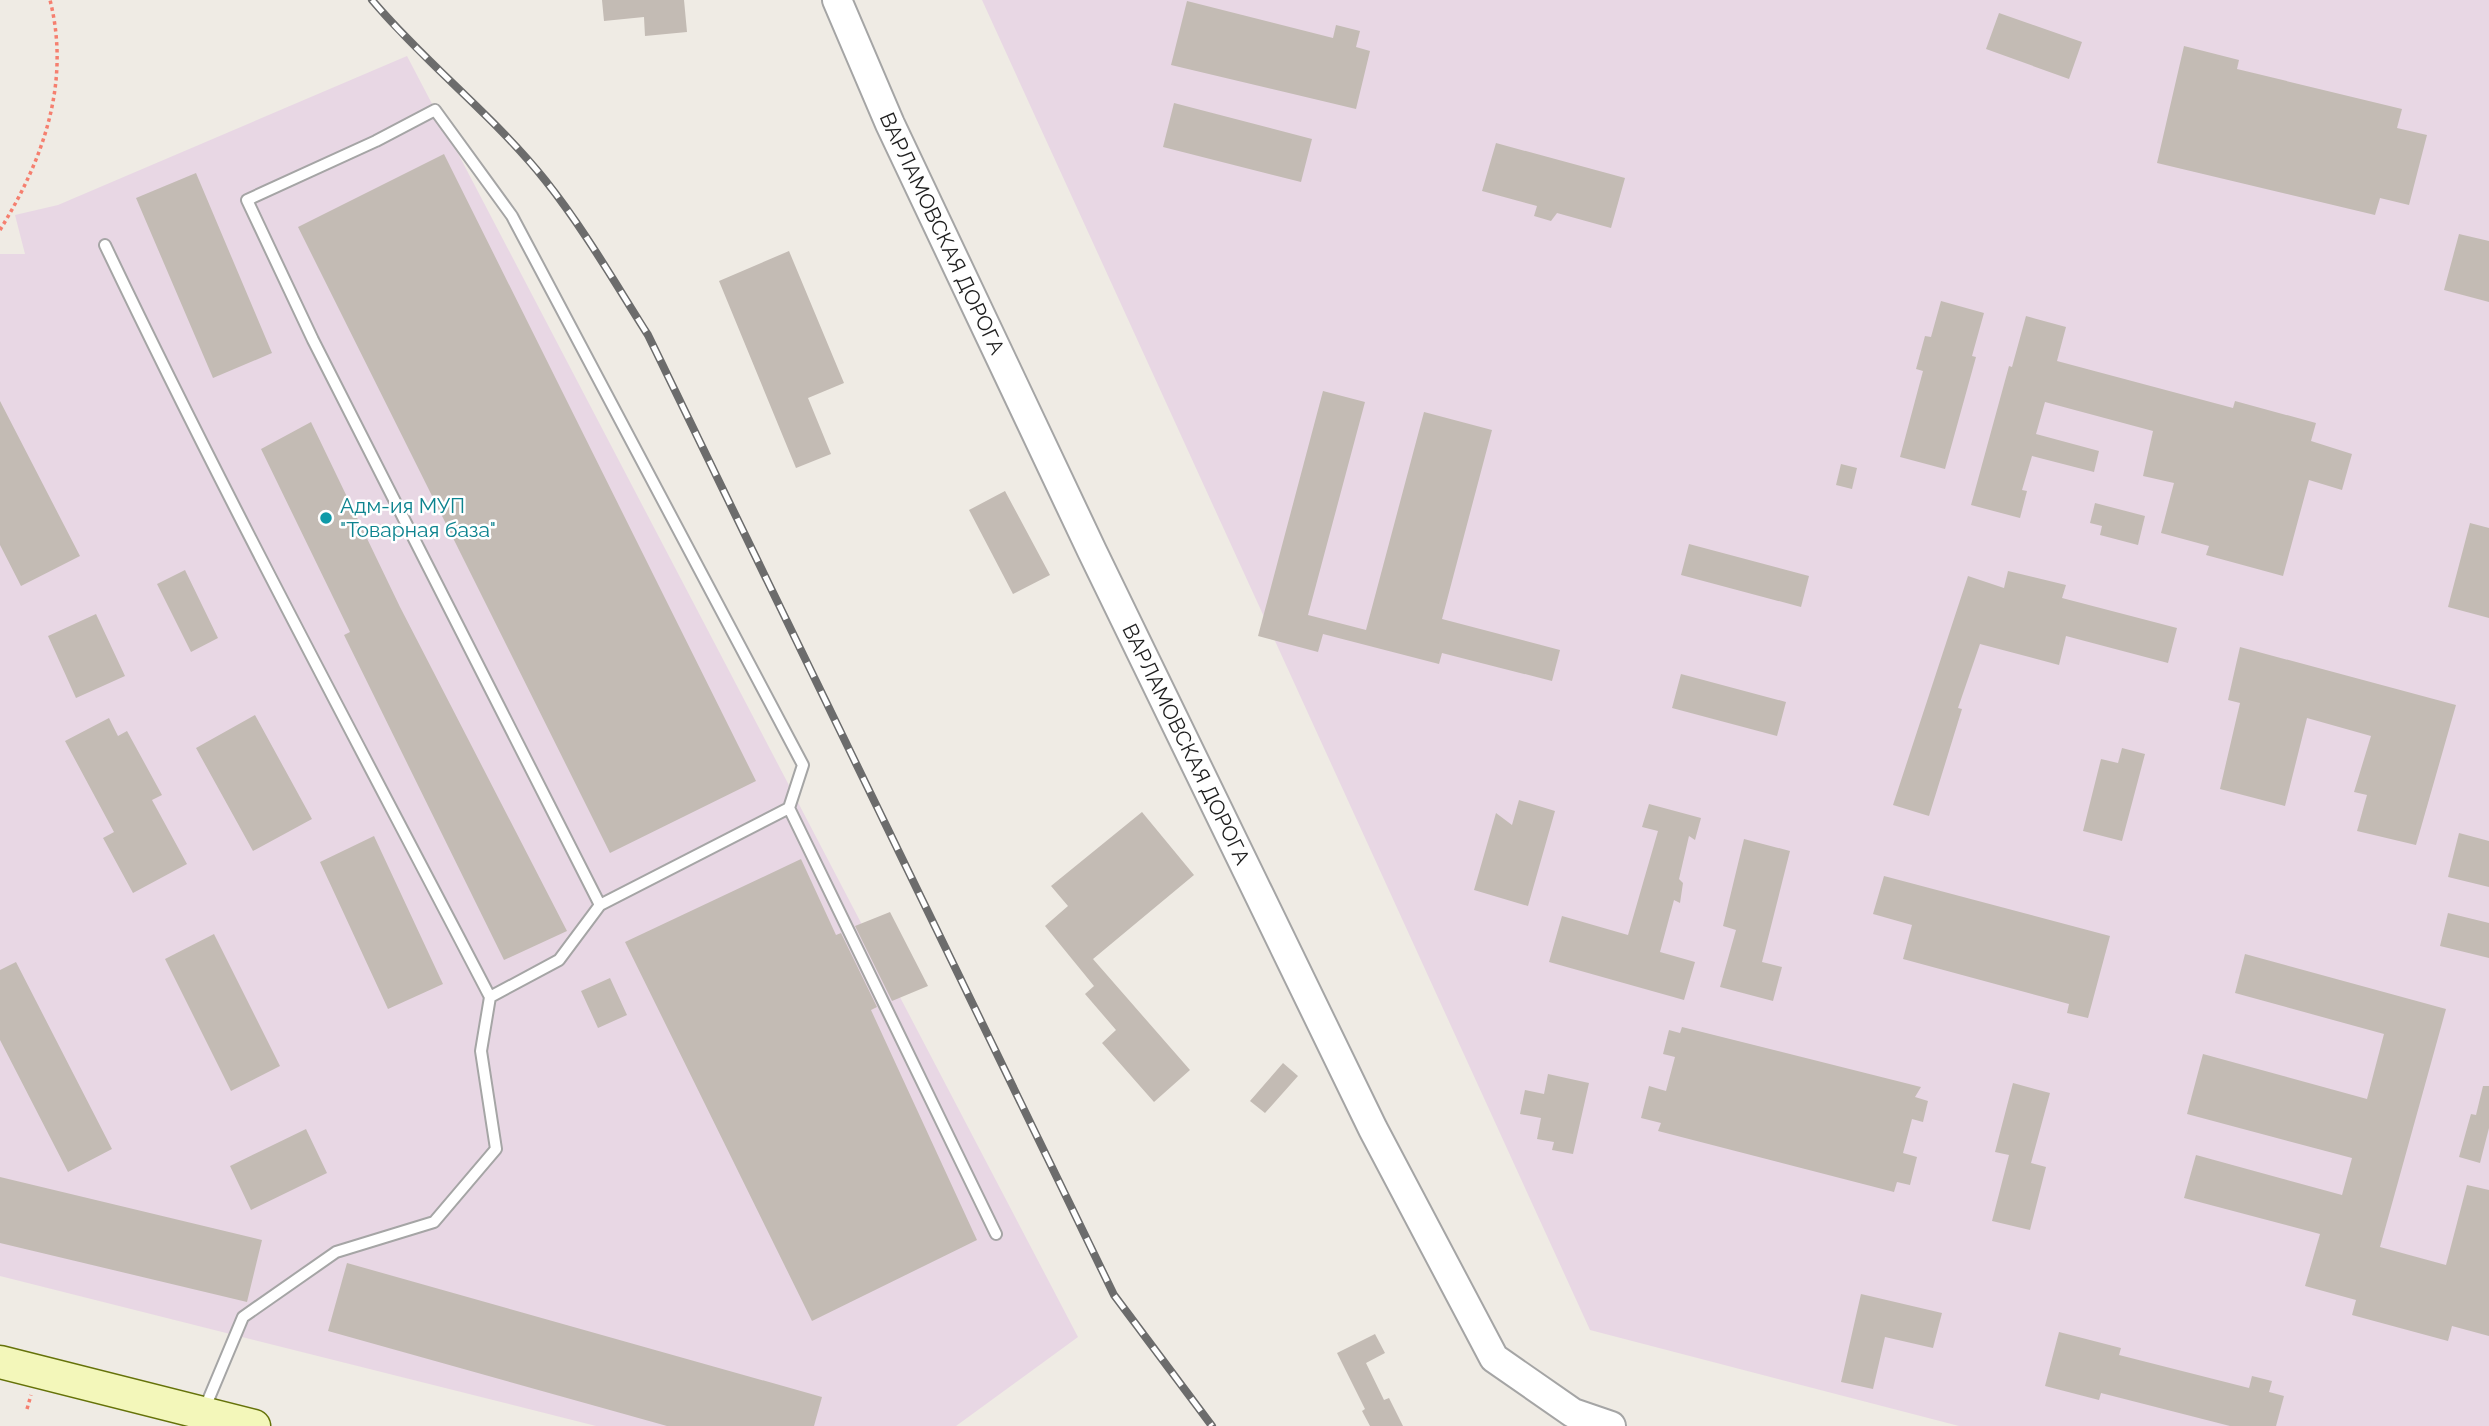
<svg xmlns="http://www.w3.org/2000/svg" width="2489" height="1426" font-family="Raleway,sans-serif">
  <rect width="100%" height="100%" fill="#efebe4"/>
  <path fill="#e8d7e4" d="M 982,0 L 2489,0 L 2489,1426 L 1959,1426 L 1590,1330 Z
    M 407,56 L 1078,1337 L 956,1426 L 596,1426 L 0,1276 L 0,254 L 25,254 L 15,215 L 58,205 Z"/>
  <path fill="#c3bbb4" d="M 602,0 L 684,0 L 687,32 L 645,36 L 644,17 L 604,21 Z
    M 1187,1 L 1333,38 L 1336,25 L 1360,31 L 1356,47 L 1370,51 L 1356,109 L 1171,65 Z
    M 1999,13 L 2082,42 L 2069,79 L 1986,49 Z
    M 2184,46 L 2239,60 L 2237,69 L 2402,109 L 2397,128 L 2427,135 L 2409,205 L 2380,198 L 2375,215 L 2157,163 Z
    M 1174,103 L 1312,139 L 1301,182 L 1163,147 Z
    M 1496,143 L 1625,178 L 1611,228 L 1557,213 L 1551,221 L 1534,216 L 1537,206 L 1482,191 Z
    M 444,154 L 756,781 L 610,853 L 298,227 Z
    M 196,173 L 272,353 L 213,378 L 136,198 Z
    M 2459,234 L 2489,241 L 2489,302 L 2444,290 Z
    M 789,251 L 844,383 L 808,398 L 831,454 L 796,468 L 719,281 Z
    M 1941,301 L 1984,313 L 1972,356 L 1976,357 L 1945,469 L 1900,457 L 1923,371 L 1916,369 L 1925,336 L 1931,337 Z
    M 2026,316 L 2066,327 L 2057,361 L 2233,408 L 2235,401 L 2316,423 L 2311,441 L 2352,454 L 2342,490 L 2309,480 L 2283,576 L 2206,555 L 2209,546 L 2161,533 L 2174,483 L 2143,476 L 2153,431 L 2045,402 L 2036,434 L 2099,451 L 2094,472 L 2032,456 L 2022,490 L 2027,491 L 2020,518 L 1971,505 L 2009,366 L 2012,367 Z
    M 1323,391 L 1365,402 L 1308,615 L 1366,630 L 1424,412 L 1492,430 L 1442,619 L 1560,650 L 1552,681 L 1442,653 L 1439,664 L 1323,634 L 1318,652 L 1258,636 Z
    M 0,401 L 80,556 L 21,586 L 0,545 Z
    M 311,422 L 400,607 L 567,931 L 504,960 L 344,635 L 350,632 L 261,449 Z
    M 1841,464 L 1857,468 L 1852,489 L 1836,485 Z
    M 1005,491 L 1050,575 L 1013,594 L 969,510 Z
    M 2095,503 L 2145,516 L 2138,545 L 2100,535 L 2102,526 L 2090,523 Z
    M 2470,523 L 2489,528 L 2489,618 L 2448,607 Z
    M 1689,544 L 1809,576 L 1801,607 L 1681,575 Z
    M 185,570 L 218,638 L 191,652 L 157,584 Z
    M 2008,571 L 2066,585 L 2062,598 L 2177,628 L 2168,663 L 2066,636 L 2059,665 L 1980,644 L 1958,708 L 1962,709 L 1929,816 L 1893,805 L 1968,576 L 2004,588 Z
    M 96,614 L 125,676 L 76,698 L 48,636 Z
    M 2240,647 L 2456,705 L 2416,845 L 2357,831 L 2367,795 L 2354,792 L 2371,736 L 2307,718 L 2285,806 L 2220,789 L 2240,703 L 2228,700 Z
    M 1681,674 L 1786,702 L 1777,736 L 1672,708 Z
    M 255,715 L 312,819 L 253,851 L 196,748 Z
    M 109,718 L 118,736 L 127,731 L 162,795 L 152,800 L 187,864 L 133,893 L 103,838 L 114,832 L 65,741 Z
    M 2122,748 L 2145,754 L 2122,841 L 2083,831 L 2101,759 L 2118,763 Z
    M 1519,800 L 1555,811 L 1528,906 L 1474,890 L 1496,813 L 1512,825 Z
    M 1649,804 L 1701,818 L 1695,840 L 1689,836 L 1679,879 L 1683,883 L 1680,903 L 1674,900 L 1660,952 L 1695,962 L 1684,1000 L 1549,962 L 1562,916 L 1628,935 L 1658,831 L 1642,827 Z
    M 1142,812 L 1194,875 L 1093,959 L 1190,1070 L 1154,1102 L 1102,1043 L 1116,1030 L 1085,994 L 1094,986 L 1045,926 L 1068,906 L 1051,886 Z
    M 2459,833 L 2489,841 L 2489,887 L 2448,877 Z
    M 374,836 L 443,984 L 388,1009 L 320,862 Z
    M 1744,839 L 1790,851 L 1762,962 L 1782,967 L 1773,1001 L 1720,987 L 1736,930 L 1723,926 Z
    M 801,859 L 836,935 L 841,933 L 877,1007 L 871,1010 L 977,1240 L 812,1321 L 625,942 Z
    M 1884,876 L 2110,936 L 2088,1018 L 2067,1013 L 2069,1004 L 1903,959 L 1912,925 L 1873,914 Z
    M 890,912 L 928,986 L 892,1001 L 855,926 Z
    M 2448,913 L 2489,923 L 2489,958 L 2440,946 Z
    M 214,934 L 280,1066 L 231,1091 L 165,959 Z
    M 2245,954 L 2446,1009 L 2380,1247 L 2446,1265 L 2467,1185 L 2489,1190 L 2489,1336 L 2452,1326 L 2448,1341 L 2352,1315 L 2356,1300 L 2305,1286 L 2320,1234 L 2184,1198 L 2196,1155 L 2342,1195 L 2352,1158 L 2187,1114 L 2203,1054 L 2367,1099 L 2384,1034 L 2235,993 Z
    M 16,962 L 112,1149 L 68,1172 L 0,1040 L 0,970 Z
    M 610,978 L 627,1015 L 598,1028 L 581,991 Z
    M 1682,1027 L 1921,1087 L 1915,1097 L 1928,1101 L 1923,1122 L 1912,1119 L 1903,1153 L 1917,1157 L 1910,1185 L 1897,1182 L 1894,1192 L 1658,1131 L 1661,1123 L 1641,1118 L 1649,1086 L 1666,1091 L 1675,1057 L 1663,1054 L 1669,1030 L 1680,1033 Z
    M 1283,1063 L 1298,1076 L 1265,1113 L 1250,1101 Z
    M 1548,1074 L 1589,1083 L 1573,1154 L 1552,1150 L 1554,1142 L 1537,1139 L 1541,1118 L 1520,1114 L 1525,1090 L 1544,1094 Z
    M 2013,1083 L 2050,1093 L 2031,1163 L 2046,1167 L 2030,1230 L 1992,1221 L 2009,1155 L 1995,1152 Z
    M 2483,1086 L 2489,1086 L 2489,1128 L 2480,1163 L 2459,1157 L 2471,1114 L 2476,1115 Z
    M 306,1129 L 327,1173 L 251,1210 L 230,1166 Z
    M 0,1177 L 262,1240 L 247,1302 L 0,1243 Z
    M 347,1263 L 822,1397 L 814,1426 L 667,1426 L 328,1331 Z
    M 1861,1294 L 1942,1313 L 1933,1348 L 1885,1337 L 1873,1389 L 1841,1382 Z
    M 2059,1332 L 2121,1348 L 2119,1355 L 2249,1388 L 2252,1376 L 2272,1381 L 2269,1392 L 2284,1396 L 2276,1426 L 2230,1426 L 2101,1393 L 2099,1400 L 2045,1386 Z
    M 1375,1334 L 1385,1353 L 1366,1363 L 1384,1400 L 1389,1398 L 1403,1426 L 1370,1426 L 1362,1411 L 1365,1409 L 1337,1353 Z"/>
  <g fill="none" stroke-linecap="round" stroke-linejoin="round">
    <defs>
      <path id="service" d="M 105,245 C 226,499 360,747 490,997
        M 600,905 L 789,808
        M 204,1410 L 243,1317 L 336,1252 L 434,1222 L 496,1149 L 481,1051 L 490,997 L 559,960 L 600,905 L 313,340 L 247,200 L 376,141 L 435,110 L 512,216 L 803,765 L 789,808 L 996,1234"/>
      <g id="tertiary">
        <path id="s1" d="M 837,0 L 890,124 L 1092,551 L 1373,1129 L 1494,1358 L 1573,1413 L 1611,1426"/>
      </g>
      <path id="secondary" d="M 0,1362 L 254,1426"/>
    </defs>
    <use href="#service" stroke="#a5a5a5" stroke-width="14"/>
    <use href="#tertiary" stroke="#a5a5a5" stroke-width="32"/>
    <use href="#secondary" stroke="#657209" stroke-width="35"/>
    <path stroke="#f57f6f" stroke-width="3.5" stroke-dasharray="3.5 3.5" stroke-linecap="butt" d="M 0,230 C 43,160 71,83 50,0
      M 27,1409 L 31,1395"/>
    <use href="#service" stroke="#fff" stroke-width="10"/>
    <use href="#tertiary" stroke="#fff" stroke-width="28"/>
    <use href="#secondary" stroke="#f3f7ba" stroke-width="32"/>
    <defs>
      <path id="rail" d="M 372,0 C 426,64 493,115 545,180 C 584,229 615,283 648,335 L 1114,1295 L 1212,1426"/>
    </defs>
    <use href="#rail" stroke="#6c6c6c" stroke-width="8"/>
    <use href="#rail" stroke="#fff" stroke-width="5" stroke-dasharray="16" stroke-linecap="butt"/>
  </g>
  <circle fill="#0f9aa8" stroke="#fff" stroke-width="2.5" cx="326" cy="518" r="7"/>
  <g text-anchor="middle" stroke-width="5" stroke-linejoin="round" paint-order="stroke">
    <g font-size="21" fill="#1e1e1e" stroke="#fff">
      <text dy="7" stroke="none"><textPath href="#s1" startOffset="256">ВАРЛАМОВСКАЯ ДОРОГА</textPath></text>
      <text dy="7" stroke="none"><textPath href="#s1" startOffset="822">ВАРЛАМОВСКАЯ ДОРОГА</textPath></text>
    </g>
    <g font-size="21" fill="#0d838f" stroke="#fff" text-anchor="start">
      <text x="340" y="513">Адм-ия МУП<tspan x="340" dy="24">"Товарная база"</tspan></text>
    </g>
  </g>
</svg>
